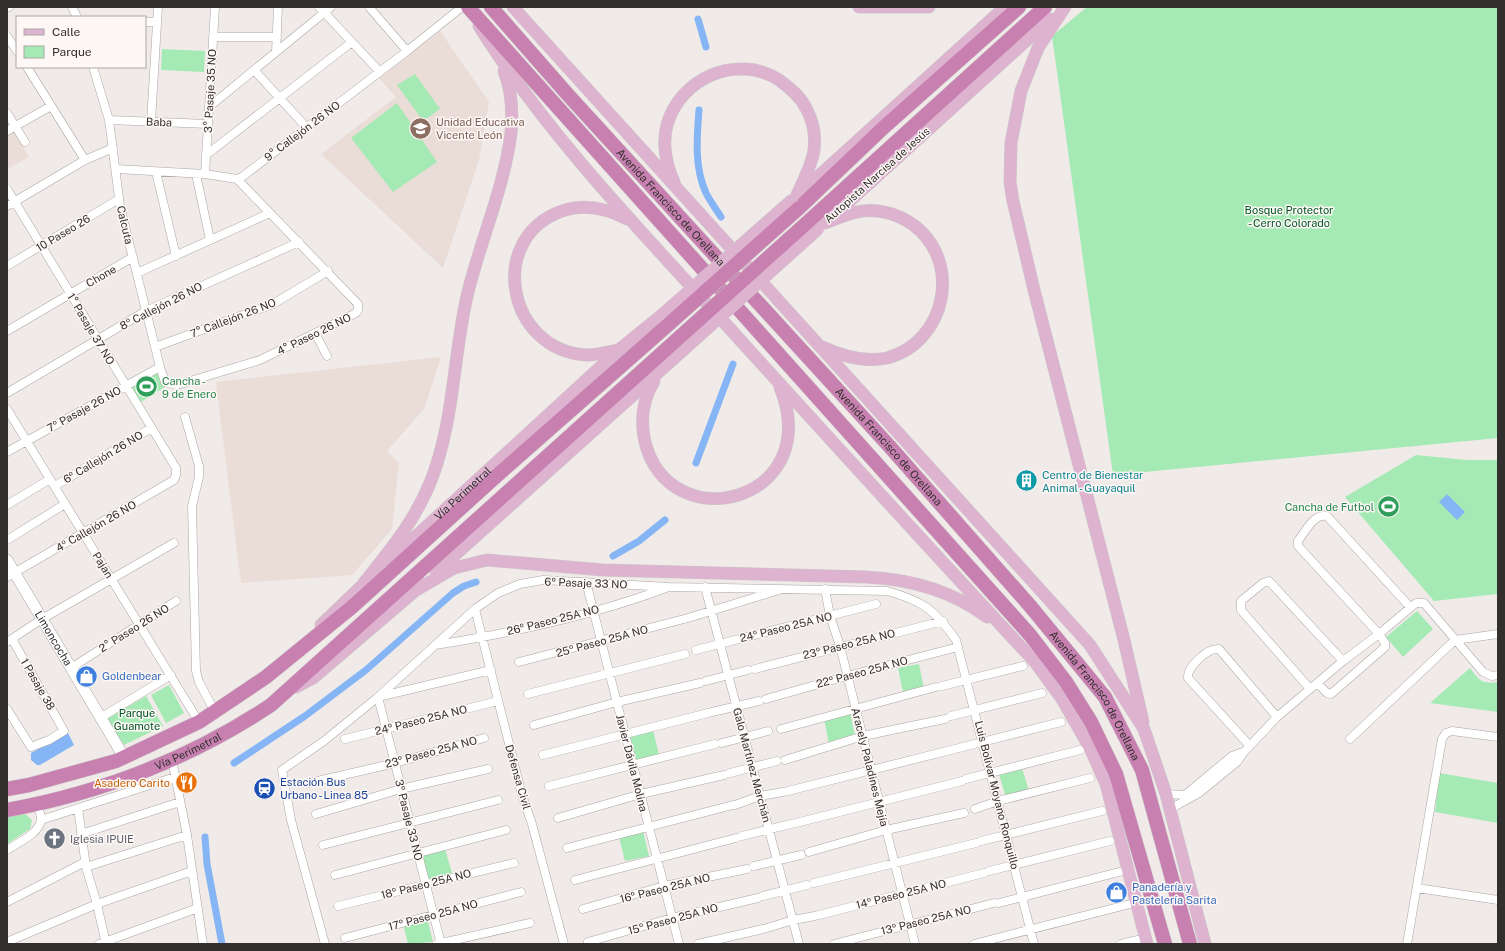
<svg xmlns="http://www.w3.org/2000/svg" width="1505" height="951" font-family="'Public Sans',sans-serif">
  <rect width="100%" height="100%" fill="#f0eae8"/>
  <path fill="#eadcd7" d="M 440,31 L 489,102 L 479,160 L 443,268 L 321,154 L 396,97 L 379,78 Z
    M 13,129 L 29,157 L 7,169 L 7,133 Z
    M 441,357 L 424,409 L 387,451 L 399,463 L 392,529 L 352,575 L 241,583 L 216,382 Z"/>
  <path fill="#a5eab4" d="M 1087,7 L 1498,7 L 1498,438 L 1113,475 L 1052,36 Z
    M 162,49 L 205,51 L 204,72 L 161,70 Z
    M 415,74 L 440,109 L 423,121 L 397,85 Z
    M 397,103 L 437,162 L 393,192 L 351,138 Z
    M 157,372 L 165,387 L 139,403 L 130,387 Z
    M 1416,455 L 1467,460 L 1498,460 L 1498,594 L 1434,601 L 1345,497 Z
    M 1417,611 L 1433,629 L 1403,657 L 1386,637 Z
    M 919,664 L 924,689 L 903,692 L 898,668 Z
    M 1470,668 C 1480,681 1481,684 1498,682 L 1498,712 L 1430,703 Z
    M 169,685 L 184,713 L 166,723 L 151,695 Z
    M 146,696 L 163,726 L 124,745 L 107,719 Z
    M 850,712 L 855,736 L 829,744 L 824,719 Z
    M 653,730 L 659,755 L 633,761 L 627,737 Z
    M 1022,768 L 1029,791 L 1006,798 L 999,774 Z
    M 1439,773 L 1498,783 L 1498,823 L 1435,812 Z
    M 25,814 L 32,820 L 30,829 L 7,844 L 7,817 Z
    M 643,831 L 649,856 L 625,861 L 619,837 Z
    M 445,849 L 452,873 L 426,881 L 420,855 Z
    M 427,918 L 433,942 L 408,944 L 403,924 Z"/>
  <path fill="#85b5f5" d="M 1447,494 L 1465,512 L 1457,520 L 1439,502 Z
    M 68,733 L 74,745 L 40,765 L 37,765 L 31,760 L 31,753 Z"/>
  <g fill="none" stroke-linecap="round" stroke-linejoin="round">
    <path stroke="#85b5f5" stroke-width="7" d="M 698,19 L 706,47
      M 699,110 C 697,137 694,167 706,193 C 710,201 716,209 721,217
      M 696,463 L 733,364
      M 613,556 L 639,541 L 665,520
      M 234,763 L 305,716 L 366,670 L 453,593 L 464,586 L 476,582
      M 205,837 L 207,864 L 222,944"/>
    <defs>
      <path id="street" d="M 72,7 L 77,17
        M 319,7 L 380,72
        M 369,7 L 407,51
        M 7,8 L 9,7
        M 145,22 L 157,22
        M 7,36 L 17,51
        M 213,37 L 277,37
        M 276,52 L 278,7
        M 27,67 L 85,160
        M 93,67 L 109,120 L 120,206 L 160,367 L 165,382 L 177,385 L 260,360 L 356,313 L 358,310 L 358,304 L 237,179
        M 254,70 L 307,128
        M 209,107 L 331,7
        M 7,113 L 25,142
        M 109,120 L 208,124
        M 151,122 L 158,7
        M 7,131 L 51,106
        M 206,155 L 352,42
        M 116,169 L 205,174 L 237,179 L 242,177 L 407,51 L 462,7
        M 156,172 L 176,256
        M 196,174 L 210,240
        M 205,174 L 215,7
        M 7,189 L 176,468 L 176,475 L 174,480 L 7,577
        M 7,206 L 85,160 L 113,148
        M 7,266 L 119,199
        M 137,273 L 270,213
        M 7,331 L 133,257
        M 315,333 L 327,356
        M 155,347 L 273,304 L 328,271
        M 7,393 L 146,311 L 299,242
        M 7,409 L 199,722
        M 185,417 L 199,466 L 199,477 L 192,506 L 196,671 L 199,682 L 215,712
        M 7,452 L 160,367
        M 55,486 L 151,428
        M 7,505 L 50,479
        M 7,540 L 65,504
        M 586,582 L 679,944
        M 705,587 L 799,944
        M 825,589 L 830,616 L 840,646 L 915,944
        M 475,609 L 522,795 L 532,824 L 564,944
        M 688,618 L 779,590
        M 7,642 L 42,619 L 174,543
        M 435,645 C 512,633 594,615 666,588
        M 696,650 L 876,604
        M 519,662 L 684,619
        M 71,668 L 176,601
        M 755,669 L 943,621
        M 706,681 L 748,670
        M 1317,683 L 1327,693 L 1331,694 L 1385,647 L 1385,643 L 1379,634 L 1298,546 L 1298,541 C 1305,532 1314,513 1327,516 L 1410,607
        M 942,686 L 1023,666
        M 1310,689 L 1241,610 L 1241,601 L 1263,583 L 1269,581 L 1343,661
        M 528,694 L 685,654
        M 766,699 L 847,676 L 958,647
        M 7,709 L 31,747 L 49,740 L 64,731 L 12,639
        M 712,712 L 759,701
        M 951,716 L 1042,693
        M 100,718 L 171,675
        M 534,725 L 617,702 L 700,683
        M 781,729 L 936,687
        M 345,739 L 498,701
        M 1350,739 L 1455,640 L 1498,634
        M 722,743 L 768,731
        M 1250,746 L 1188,678 C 1187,667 1207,648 1219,649 L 1277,717
        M 959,748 L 1061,722
        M 543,755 L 708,713
        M 172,760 L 187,835 L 203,944
        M 785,760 L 863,736 L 945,719
        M 730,773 L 777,761
        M 966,779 L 1080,750
        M 309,783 L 395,763 L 484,738
        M 549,786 L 715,744
        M 788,791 L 955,749
        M 1166,794 L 1185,795 L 1232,756 L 1243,752
        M 735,805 L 760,796 L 783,792
        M 78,808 L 86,867 L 97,904 L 106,944
        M 975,809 L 998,801 L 1090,778
        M 1170,809 L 1199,793 L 1237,762 L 1244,752 L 1277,717 L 1343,661 L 1379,634 L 1416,603 L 1424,603 L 1483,672 L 1492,676 L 1498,675
        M 316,814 L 401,789 L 488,769
        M 558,818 L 641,794 L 724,775
        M 41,820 L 175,777
        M 796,823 L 962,781
        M 81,834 L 180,802
        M 742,836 L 791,824
        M 981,841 L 1102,811
        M 323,845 L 498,800
        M 567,848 L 733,805
        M 7,850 C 17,843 39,834 41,820 C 42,816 38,809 37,804
        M 809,852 L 886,830 L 964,813
        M 754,866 L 801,855
        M 86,867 L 187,835
        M 989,871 L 1110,841
        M 335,875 L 506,830
        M 575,880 L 736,838
        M 814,883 L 976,843
        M 1417,888 L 1498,900
        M 763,896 L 807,885
        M 7,902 L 85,862
        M 999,903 L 1119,872
        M 338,906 L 514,863
        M 583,909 L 664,886 L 747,869
        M 819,915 L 984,873
        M 767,928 L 793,920 L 815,916
        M 345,938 L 521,892
        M 7,942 L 97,904 L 192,871
        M 588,942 L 672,918 L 758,898
        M 99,944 L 198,908
        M 325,944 L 291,820 L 282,770 L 324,741 L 378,697 L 475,609 L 498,593 L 520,584 L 543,580 L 669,587 L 887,591 C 923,601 934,609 956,640 L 1034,944
        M 437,944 L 530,923
        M 441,944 L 378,697 L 491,670
        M 698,944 L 763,929
        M 834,944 L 994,903
        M 974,944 L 1138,902
        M 1121,944 L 1146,938
        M 1407,944 L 1442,739 L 1446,733 L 1452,731 L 1498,737"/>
      <g id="secondary">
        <path id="s1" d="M 7,560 L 124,757"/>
      </g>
      <g id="primary">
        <path d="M 513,7 L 1090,645 L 1144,729 L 1166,794 L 1205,944"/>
        <path d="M 859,7 L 929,7"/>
        <path d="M 1065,7 L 1038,48 L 1021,91 L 1011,143 L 1010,182 L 1013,201 L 1034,290 L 1124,640 L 1143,722"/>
        <path d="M 479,26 C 547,134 637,227 722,320 C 826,435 930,549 1035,662 L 1062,699 L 1090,748 L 1106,784 L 1147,944"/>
        <path d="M 674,182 C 666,165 662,143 667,125 C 680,78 737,53 779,80 C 790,88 800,96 806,108 C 813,121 816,135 814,150 C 812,165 803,181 797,195"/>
        <path d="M 800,193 L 1005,7"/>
        <path d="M 831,218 L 1050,19"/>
        <path d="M 822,347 C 842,356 865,363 887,358 C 947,342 963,260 912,224 C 896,213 876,208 857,212 C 846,214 835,219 825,223"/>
        <path d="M 618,350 C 608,352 597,355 586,355 C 507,350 486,238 562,211 C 585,203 606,208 627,219"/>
        <path d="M 654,381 C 643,399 640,421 645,442 C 670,541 826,502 780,387"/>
        <path id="s2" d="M 389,561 L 620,349 L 663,314"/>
        <path d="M 436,572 L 690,344"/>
        <path d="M 364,583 C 390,550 414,522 430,483 C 454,424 453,358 467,296 C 480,241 504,189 511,133 C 513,111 512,91 504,71"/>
        <path d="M 418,589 L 454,568 L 487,560 L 603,570 L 866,577 C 910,579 951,590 987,617"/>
        <path d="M 321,625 L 370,578"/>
        <path d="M 296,687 L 313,678 L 423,584"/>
      </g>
      <g id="highway">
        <path d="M 468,7 L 1030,635 L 1066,682 L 1091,722 L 1116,774 L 1165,944"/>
        <path id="s3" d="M 491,7 L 569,96 L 891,448 L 1031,607 L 1105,697 L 1142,770 L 1190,944"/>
        <path d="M 799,208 L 883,128 L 1019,7"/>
        <path d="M 810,220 L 1045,7"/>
        <path d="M 7,789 L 29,785 L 116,761 L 199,722 L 266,677 L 352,607 L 493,479 L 670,323"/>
        <path id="s4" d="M 7,810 C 101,793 191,758 271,705 L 682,335"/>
      </g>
    </defs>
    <use href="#street" stroke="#aca6a4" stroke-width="9"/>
    <use href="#secondary" stroke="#aca6a4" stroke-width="12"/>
    <use href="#primary" stroke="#cac9c9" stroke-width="13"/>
    <use href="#highway" stroke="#cac9c9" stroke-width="15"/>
    <use href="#street" stroke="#fff" stroke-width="8"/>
    <use href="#secondary" stroke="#fff" stroke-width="11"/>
    <use href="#primary" stroke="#deb3d0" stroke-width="12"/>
    <use href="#highway" stroke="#c880b1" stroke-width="14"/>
    <defs>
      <path id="primary-bridge" d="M 663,314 L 792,200
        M 690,344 L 818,229"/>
      <path id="highway-bridge" d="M 670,323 L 799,208
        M 682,335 L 810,220"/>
    </defs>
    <use href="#primary-bridge" stroke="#cac9c9" stroke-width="13" stroke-linecap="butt"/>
    <use href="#highway-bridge" stroke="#cac9c9" stroke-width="15" stroke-linecap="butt"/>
    <use href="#primary-bridge" stroke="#deb3d0" stroke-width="12"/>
    <use href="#highway-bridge" stroke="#c880b1" stroke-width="14"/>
  </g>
  <defs>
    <symbol id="school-disc" viewBox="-11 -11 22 22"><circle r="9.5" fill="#8d6e63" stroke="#fdf7f5"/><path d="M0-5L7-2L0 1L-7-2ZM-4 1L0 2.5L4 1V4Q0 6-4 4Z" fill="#fff"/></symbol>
    <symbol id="stadium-disc" viewBox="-11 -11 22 22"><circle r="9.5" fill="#2e9e5b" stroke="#fdf7f5"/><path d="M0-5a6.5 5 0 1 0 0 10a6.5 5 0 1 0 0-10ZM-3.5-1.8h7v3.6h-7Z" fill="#fff"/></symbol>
    <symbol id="building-disc" viewBox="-11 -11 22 22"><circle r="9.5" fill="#0f9aa8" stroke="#fdf7f5"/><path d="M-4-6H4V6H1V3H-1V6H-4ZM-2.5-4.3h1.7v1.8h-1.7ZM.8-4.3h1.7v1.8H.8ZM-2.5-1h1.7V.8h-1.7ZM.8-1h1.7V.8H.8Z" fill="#fff"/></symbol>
    <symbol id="shop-disc" viewBox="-11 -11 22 22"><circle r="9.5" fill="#3f7fe0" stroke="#fdf7f5"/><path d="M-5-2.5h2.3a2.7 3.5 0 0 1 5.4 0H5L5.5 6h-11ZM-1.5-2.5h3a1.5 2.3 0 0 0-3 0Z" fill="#fff"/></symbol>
    <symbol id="restaurant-disc" viewBox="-11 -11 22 22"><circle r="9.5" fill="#e8710a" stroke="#fdf7f5"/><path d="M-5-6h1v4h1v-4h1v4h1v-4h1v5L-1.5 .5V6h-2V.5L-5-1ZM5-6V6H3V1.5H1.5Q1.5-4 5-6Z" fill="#fff"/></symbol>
    <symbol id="station-disc" viewBox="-11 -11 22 22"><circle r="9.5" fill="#1a4fb4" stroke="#fdf7f5"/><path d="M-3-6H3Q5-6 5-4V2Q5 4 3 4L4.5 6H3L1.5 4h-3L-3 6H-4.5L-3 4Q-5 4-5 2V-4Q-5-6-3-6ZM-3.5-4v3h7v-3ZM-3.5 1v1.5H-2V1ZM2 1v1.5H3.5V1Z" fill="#fff"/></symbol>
    <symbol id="church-disc" viewBox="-11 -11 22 22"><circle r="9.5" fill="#6b7280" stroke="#fdf7f5"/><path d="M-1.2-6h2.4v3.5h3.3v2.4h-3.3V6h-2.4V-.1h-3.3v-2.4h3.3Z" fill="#fff"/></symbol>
  </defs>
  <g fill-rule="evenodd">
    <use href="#school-disc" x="408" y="116" width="25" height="25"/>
    <use href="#stadium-disc" x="134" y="374" width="25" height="25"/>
    <use href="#building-disc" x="1014" y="468" width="25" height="25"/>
    <use href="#stadium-disc" x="1376" y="494" width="25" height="25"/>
    <use href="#shop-disc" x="74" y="664" width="25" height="25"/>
    <use href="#restaurant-disc" x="174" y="770" width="25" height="25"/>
    <use href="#station-disc" x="252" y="776" width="25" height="25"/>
    <use href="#church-disc" x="42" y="826" width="25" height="25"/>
    <use href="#shop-disc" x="1104" y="880" width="25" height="25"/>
  </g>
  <g text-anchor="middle" stroke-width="3" stroke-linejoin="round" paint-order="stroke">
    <g font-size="11" fill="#322f2e" stroke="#fdf7f5">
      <text transform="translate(210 91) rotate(-87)" y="4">3° Pasaje 35 NO</text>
      <text transform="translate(159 122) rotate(2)" y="4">Baba</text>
      <text transform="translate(302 131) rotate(-37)" y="4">9° Callejón 26 NO</text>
      <text transform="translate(877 175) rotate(-42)" y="4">Autopista Narcisa de Jesús</text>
      <text dy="4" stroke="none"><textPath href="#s3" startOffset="269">Avenida Francisco de Orellana</textPath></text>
      <text transform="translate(125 225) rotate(77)" y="4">Calcuta</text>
      <text transform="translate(63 233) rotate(-31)" y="4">10 Paseo 26</text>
      <text transform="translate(101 276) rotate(-30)" y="4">Chone</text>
      <text transform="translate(161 306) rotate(-27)" y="4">8º Callejón 26 NO</text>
      <text transform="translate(233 318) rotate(-21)" y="4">7° Callejón 26 NO</text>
      <text transform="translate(91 329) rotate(59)" y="4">1° Pasaje 37 NO</text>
      <text transform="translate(314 334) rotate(-26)" y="4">4° Paseo 26 NO</text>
      <text transform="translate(84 409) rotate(-29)" y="4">7º Pasaje 26 NO</text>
      <text dy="4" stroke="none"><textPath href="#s3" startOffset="593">Avenida Francisco de Orellana</textPath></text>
      <text transform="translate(103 457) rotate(-31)" y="4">6º Callejón 26 NO</text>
      <text dy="4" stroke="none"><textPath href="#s2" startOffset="100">Vía Perimetral</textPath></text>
      <text transform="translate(96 526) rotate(-30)" y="4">4º Callejón 26 NO</text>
      <text transform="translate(103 565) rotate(58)" y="4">Pajan</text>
      <text transform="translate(586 583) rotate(2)" y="4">6º Pasaje 33 NO</text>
      <text transform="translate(553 620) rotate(-14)" y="4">26º Paseo 25A NO</text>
      <text transform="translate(786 627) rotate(-14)" y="4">24º Paseo 25A NO</text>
      <text transform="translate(134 628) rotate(-32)" y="4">2° Paseo 26 NO</text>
      <text dy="4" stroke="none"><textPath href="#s1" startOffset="91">Limoncocha</textPath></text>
      <text transform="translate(602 641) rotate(-15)" y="4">25º Paseo 25A NO</text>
      <text transform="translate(849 644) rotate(-14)" y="4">23º Paseo 25A NO</text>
      <text transform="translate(862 672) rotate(-15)" y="4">22º Paseo 25A NO</text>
      <text transform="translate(38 684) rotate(60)" y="4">1 Pasaje 38</text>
      <text dy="4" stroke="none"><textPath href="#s3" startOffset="917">Avenida Francisco de Orellana</textPath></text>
      <text transform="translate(421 720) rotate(-14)" y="4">24º Paseo 25A NO</text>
      <text dy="4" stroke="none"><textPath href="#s4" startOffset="191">Vía Perimetral</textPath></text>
      <text transform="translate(431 752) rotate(-15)" y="4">23º Paseo 25A NO</text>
      <text transform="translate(632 763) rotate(76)" y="4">Javier Dávila Molina</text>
      <text transform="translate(752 765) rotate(75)" y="4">Galo Martínez Merchán</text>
      <text transform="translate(870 767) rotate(76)" y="4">Aracely Paladines Mejía</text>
      <text transform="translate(518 777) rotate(74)" y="4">Defensa Civil</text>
      <text transform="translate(997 795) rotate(76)" y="4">Luis Bolívar Moyano Ronquillo</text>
      <text transform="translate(409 820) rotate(76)" y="4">3º Pasaje 33 NO</text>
      <text transform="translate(426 884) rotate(-14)" y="4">18º Paseo 25A NO</text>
      <text transform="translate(665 888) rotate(-14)" y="4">16º Paseo 25A NO</text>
      <text transform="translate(901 894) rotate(-14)" y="4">14º Paseo 25A NO</text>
      <text transform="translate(433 915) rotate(-15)" y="4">17º Paseo 25A NO</text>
      <text transform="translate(673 919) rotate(-15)" y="4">15º Paseo 25A NO</text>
      <text transform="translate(926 920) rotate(-14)" y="4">13º Paseo 25A NO</text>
    </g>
    <g font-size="11" fill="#785e54" stroke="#fdf7f5" text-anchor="start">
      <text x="436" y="126">Unidad Educativa<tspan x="436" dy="13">Vicente León</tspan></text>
    </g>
    <g font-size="11" fill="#005625" stroke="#fdf7f5">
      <text x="1289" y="214">Bosque Protector<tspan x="1289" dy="13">- Cerro Colorado</tspan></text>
      <text x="137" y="717">Parque<tspan x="137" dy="13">Guamote</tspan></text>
    </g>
    <g font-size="11" fill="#27864d" stroke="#fdf7f5" text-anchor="start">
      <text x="162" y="385">Cancha -<tspan x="162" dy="13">9 de Enero</tspan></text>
      <text x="1374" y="511" text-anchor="end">Cancha de Futbol</text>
    </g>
    <g font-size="11" fill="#0d838f" stroke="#fdf7f5" text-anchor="start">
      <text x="1042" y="479">Centro de Bienestar<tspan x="1042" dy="13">Animal - Guayaquil</tspan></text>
    </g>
    <g font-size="11" fill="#366cbe" stroke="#fdf7f5" text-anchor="start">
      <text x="102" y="680">Goldenbear</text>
      <text x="1132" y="891">Panadería y<tspan x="1132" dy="13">Pastelería Sarita</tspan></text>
    </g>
    <g font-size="11" fill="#164399" stroke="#fdf7f5" text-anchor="start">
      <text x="280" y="786">Estación Bus<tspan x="280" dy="13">Urbano - Linea 85</tspan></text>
    </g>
    <g font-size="11" fill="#c56008" stroke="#fdf7f5" text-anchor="end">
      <text x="170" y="787">Asadero Carito</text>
    </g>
    <g font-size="11" fill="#5b616d" stroke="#fdf7f5" text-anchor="start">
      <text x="70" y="843">Iglesia IPUIE</text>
    </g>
  </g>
  <rect width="1505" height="951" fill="none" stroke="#322f2e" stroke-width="16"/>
  <rect x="16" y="16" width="130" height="52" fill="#fdf7f5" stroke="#aca7a5"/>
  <rect x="24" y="29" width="20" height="6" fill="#deb3d0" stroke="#aca7a5"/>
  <text x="52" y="36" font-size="12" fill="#322f2e">Calle</text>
  <rect x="24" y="46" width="20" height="12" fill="#a5eab4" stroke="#aca7a5"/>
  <text x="52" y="56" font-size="12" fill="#322f2e">Parque</text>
</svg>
